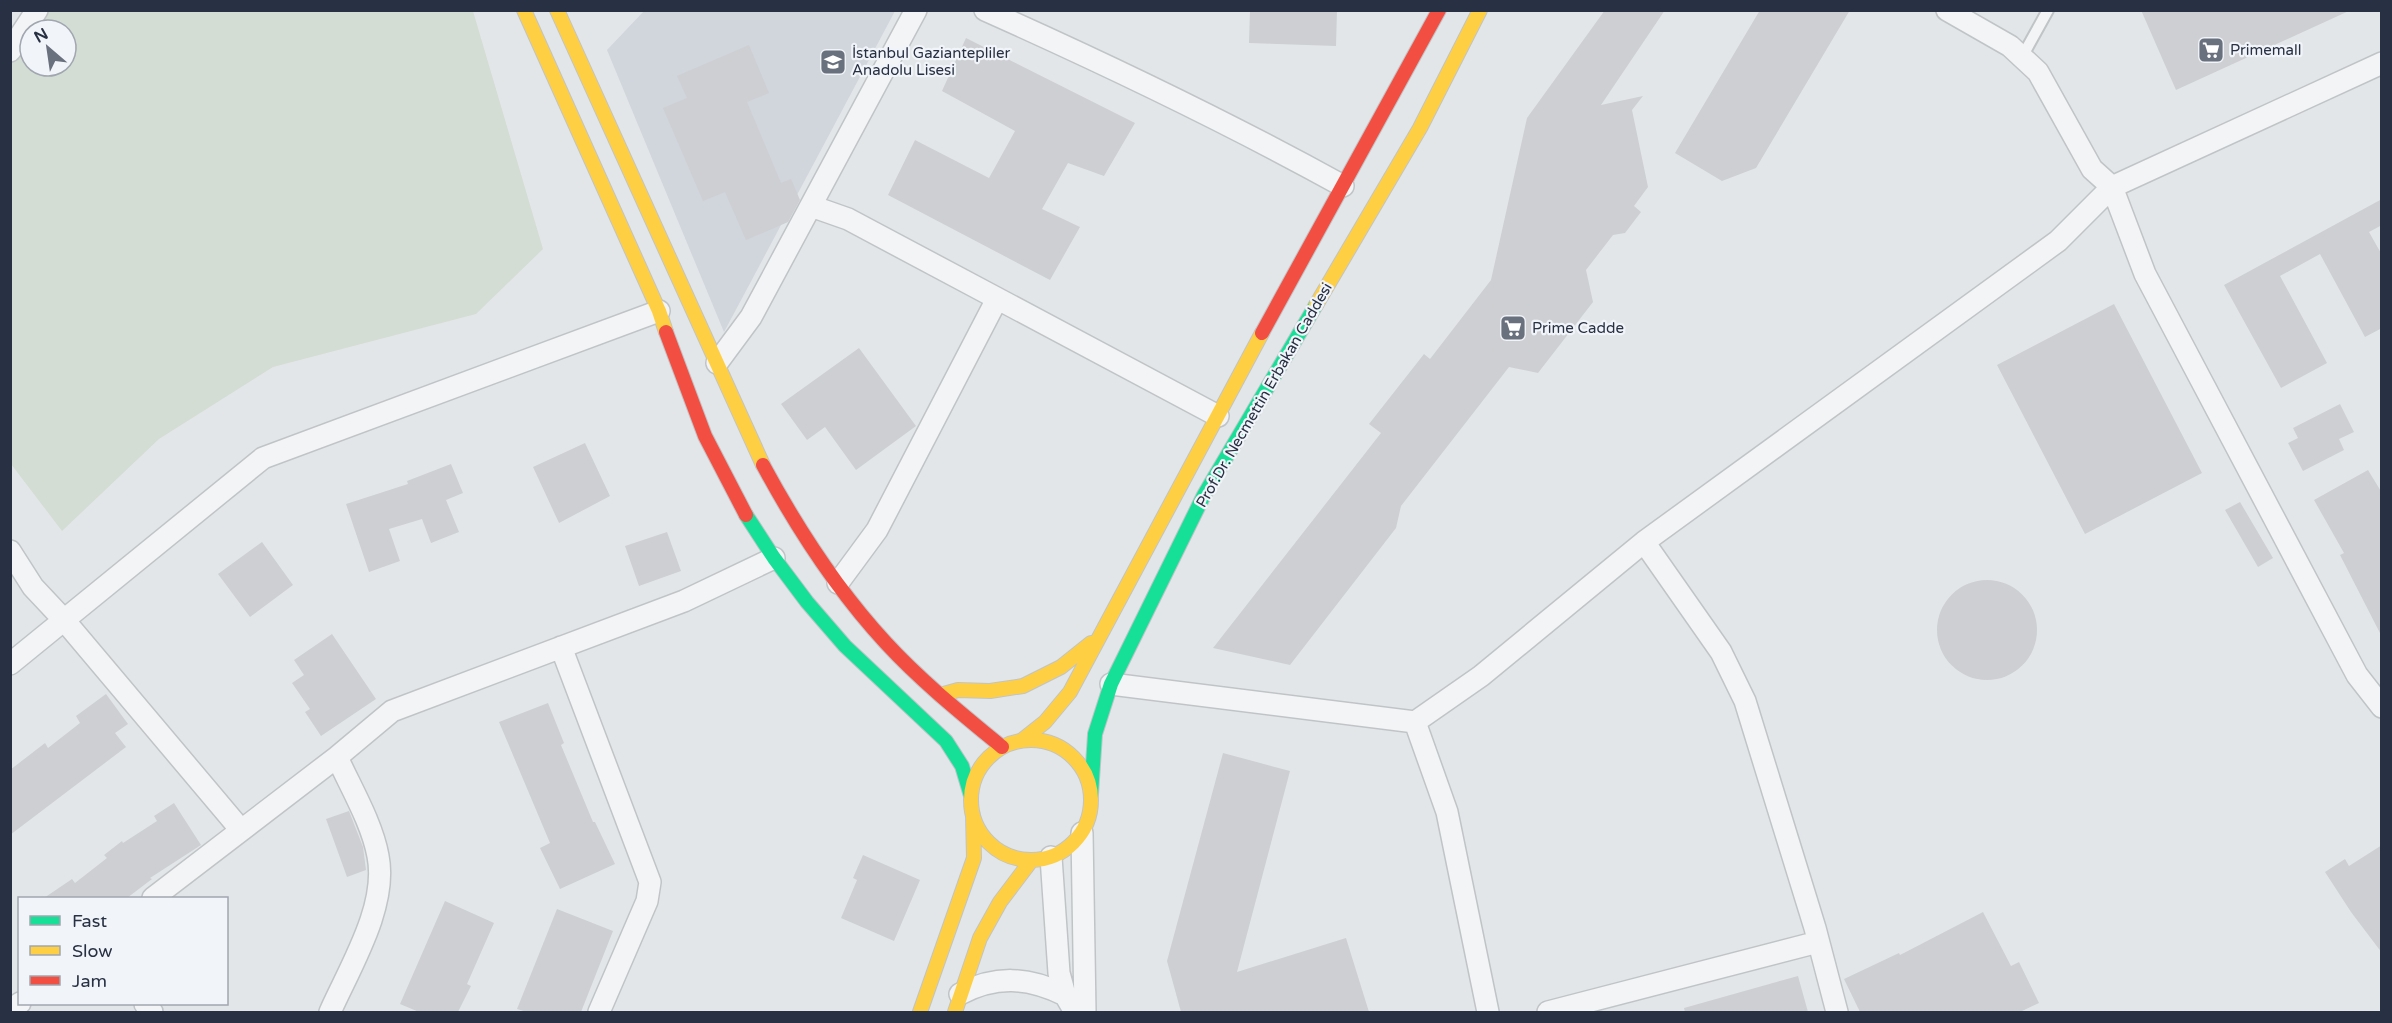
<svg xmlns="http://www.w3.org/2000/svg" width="2392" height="1023" font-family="'Varela Round',sans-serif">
  <rect width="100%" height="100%" fill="#e3e6e9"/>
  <path fill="#d1d5dc" d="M 644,11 L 895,11 L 724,332 L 607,50 Z"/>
  <path fill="#d3ddd4" d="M 44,11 L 473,11 L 543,249 L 476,314 L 273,367 L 159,439 L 62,531 L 11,464 L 10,64 L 30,33 L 30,66 L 66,66 L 66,30 L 32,30 Z"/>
  <path fill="#cdcfd3" d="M 1250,10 L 1337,10 L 1336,46 L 1249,43 Z
    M 1605,10 L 1665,10 L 1601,105 L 1643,96 L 1632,110 L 1648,187 L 1634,206 L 1641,212 L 1625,233 L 1613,235 L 1586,270 L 1593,302 L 1538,373 L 1509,367 L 1401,506 L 1396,528 L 1290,665 L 1213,648 L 1381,433 L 1369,424 L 1424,354 L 1430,359 L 1491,280 L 1527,118 Z
    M 1760,10 L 1850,10 L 1756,168 L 1722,181 L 1675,153 Z
    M 2141,10 L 2351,10 L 2176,90 Z
    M 966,38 L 1135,123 L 1104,176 L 1068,163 L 1042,209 L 1080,227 L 1050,280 L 888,195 L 915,140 L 989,178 L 1015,131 L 942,91 Z
    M 749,45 L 769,93 L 747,102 L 781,183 L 791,179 L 800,200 L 788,222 L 746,240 L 725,192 L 703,201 L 663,108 L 687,98 L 677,76 Z
    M 2382,199 L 2382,225 L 2369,232 L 2382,255 L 2382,328 L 2365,337 L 2320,254 L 2280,276 L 2327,363 L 2281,388 L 2224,285 Z
    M 2114,304 L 2202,473 L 2085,534 L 1997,365 Z
    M 859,348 L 916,426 L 856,470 L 825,427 L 807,440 L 781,404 Z
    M 2340,404 L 2354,432 L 2339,439 L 2344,450 L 2303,471 L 2288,443 L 2298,438 L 2293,428 Z
    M 585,443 L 610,496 L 559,523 L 533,467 Z
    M 451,464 L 463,493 L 446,500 L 459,532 L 431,543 L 422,519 L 389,529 L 400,561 L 369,572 L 346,504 L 408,484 L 407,481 Z
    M 2368,470 L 2382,493 L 2382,637 L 2340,555 L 2344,553 L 2314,500 Z
    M 2240,502 L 2273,558 L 2258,567 L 2225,510 Z
    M 667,532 L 681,571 L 639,586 L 625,546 Z
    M 262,542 L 293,585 L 250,617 L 218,574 Z
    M1937 630a50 50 0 1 1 100 0a50 50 0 1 1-100 0Z
    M 332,634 L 376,699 L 321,736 L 305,712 L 310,709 L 292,683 L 304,675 L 294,660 Z
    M 106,694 L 128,724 L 115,733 L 126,747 L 10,835 L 10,770 L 45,743 L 48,748 L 80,723 L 76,716 Z
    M 548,703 L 564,743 L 561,745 L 593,822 L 595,822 L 615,864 L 560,889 L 540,848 L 550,843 L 499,722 Z
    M 1223,753 L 1290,771 L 1237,972 L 1346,938 L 1369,1012 L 1181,1012 L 1167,961 Z
    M 174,803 L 201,845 L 150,878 L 152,879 L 127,898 L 44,898 L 72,879 L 75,883 L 107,858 L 104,855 L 122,841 L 123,843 L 157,821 L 154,816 Z
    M 349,811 L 363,847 L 366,870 L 347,877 L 326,819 Z
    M 2382,845 L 2382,953 L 2351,912 L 2325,872 L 2345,859 L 2349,866 Z
    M 863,855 L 920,880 L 894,941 L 841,918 L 857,880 L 853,878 Z
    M 445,901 L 494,923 L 467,984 L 471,986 L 458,1012 L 419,1012 L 400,1004 Z
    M 557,909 L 613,931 L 581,1012 L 527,1012 L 517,1009 Z
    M 1983,912 L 2011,966 L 2019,962 L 2039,1003 L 2020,1012 L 1860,1012 L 1844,979 L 1899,953 L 1900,955 Z
    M 1798,976 L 1808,1012 L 1685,1012 L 1684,1008 Z"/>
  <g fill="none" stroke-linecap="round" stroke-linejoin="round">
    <defs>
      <path id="lane" d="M 2022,57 L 2048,10"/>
      <path id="street" d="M 985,10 C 1106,64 1227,122 1343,186
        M 1947,10 L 2010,46 L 2038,72 L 2092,169 L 2112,187 L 2382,63
        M 10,51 L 37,10
        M 811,206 L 848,219 L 1218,416
        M 717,363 L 751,317 L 916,10
        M 1644,542 L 1721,652 L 1745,701 L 1815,928 L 1837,1012
        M 10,551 L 33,587 L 64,620 L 241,830
        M 838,583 L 877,530 L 997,299
        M 561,647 L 650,882 L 647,901 L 599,1012
        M 10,664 L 263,458 L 659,311
        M 1111,684 L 1415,722 L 1481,676 L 1644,542 L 2058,241 L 2112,187 L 2145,274 L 2357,675 L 2382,707
        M 1415,722 L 1447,812 L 1488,1012
        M 1082,833 L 1085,1012
        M 1051,857 L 1059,973 L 1065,995 L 1075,1012
        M 153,898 L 337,757 L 392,711 L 684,601 L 774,558
        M 960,994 C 996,975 1028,977 1065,995
        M 145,1004 L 152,1012
        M 10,1010 L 20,1003
        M 330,1012 C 350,967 388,906 378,856 C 372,823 351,788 337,757
        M 1548,1012 L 1818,942"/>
      <path id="fast" d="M 746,515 L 774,558 L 807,602 L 845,646 L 946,741 L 962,766 L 971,796
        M 1091,795 L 1095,734 L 1111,684 L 1204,495 L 1316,305"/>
      <path id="slow" d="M 524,10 L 659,311 L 666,332
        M 557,10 L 763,465
        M 1316,305 L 1420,128 L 1480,10
        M 940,695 L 958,690 L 990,691 L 1023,686 L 1061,667 L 1091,643
        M971 800a60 60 0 1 1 120 0a60 60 0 1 1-120 0Z
        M 1021,741 L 1045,722 L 1070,692 L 1262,333
        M 920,1012 L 974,858 L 973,815
        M 955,1012 L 980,938 L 1000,902 L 1031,861"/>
      <path id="jam" d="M 666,332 L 705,436 L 746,515
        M 1262,333 L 1439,10
        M 763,465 C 797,528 837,590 886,643 C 921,681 962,714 1002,747"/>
    </defs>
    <use href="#lane" stroke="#c1c4c7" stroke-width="14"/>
    <use href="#street" stroke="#c1c4c7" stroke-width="24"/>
    <use href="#fast" stroke="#c1c4c7" stroke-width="16"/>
    <use href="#slow" stroke="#c1c4c7" stroke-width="16"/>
    <use href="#jam" stroke="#c1c4c7" stroke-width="16"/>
    <use href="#lane" stroke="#f3f4f6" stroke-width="10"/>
    <use href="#street" stroke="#f3f4f6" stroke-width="21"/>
    <use href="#fast" stroke="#16e098" stroke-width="14"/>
    <use href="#slow" stroke="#ffcf43" stroke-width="14"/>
    <use href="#jam" stroke="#f24e42" stroke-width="14"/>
  </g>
  <defs>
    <symbol id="supermarket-square" viewBox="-11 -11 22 22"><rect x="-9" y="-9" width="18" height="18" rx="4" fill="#69707e" stroke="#f1f4f8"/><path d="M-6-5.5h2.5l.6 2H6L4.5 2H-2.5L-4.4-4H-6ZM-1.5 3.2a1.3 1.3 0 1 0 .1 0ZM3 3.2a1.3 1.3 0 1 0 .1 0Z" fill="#fff"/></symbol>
    <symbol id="school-square" viewBox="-11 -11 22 22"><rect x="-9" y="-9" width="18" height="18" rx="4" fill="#69707e" stroke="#f1f4f8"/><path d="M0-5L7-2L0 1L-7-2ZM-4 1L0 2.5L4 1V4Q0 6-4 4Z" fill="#fff"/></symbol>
  </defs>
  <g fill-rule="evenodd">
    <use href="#supermarket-square" x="2196" y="35" width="30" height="30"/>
    <use href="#school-square" x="818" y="47" width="30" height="30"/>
    <use href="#supermarket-square" x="1498" y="313" width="30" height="30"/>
  </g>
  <g text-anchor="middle" stroke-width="4.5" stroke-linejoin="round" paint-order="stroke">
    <g font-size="15" fill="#283144" stroke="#f1f4f8" text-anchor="start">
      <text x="2230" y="55">Primemall</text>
      <text x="852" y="58">İstanbul Gaziantepliler<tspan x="852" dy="17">Anadolu Lisesi</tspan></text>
      <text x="1532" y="333">Prime Cadde</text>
    </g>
    <g font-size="15" fill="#283144" stroke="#f1f4f8">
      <text transform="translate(1264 395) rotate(-60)" y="5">Prof.Dr. Necmettin Erbakan Caddesi</text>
    </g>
  </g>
  <rect width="2392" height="1023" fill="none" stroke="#283144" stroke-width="24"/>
  <rect x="18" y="897" width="210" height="108" fill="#f1f4f8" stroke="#a1a6b0" stroke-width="1.5"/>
  <rect x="30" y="916" width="30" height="9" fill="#16e098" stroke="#a1a6b0" stroke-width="1.5"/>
  <text x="72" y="927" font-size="18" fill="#283144">Fast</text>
  <rect x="30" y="946" width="30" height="9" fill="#ffcf43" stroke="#a1a6b0" stroke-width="1.5"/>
  <text x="72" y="957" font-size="18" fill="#283144">Slow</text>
  <rect x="30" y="976" width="30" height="9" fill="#f24e42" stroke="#a1a6b0" stroke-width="1.5"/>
  <text x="72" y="987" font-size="18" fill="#283144">Jam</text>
  <g transform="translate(48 48) rotate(331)"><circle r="28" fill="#f1f4f8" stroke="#a1a6b0" stroke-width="1.5"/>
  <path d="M0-4.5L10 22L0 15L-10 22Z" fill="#69707e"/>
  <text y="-9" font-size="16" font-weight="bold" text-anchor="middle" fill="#283144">N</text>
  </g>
</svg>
